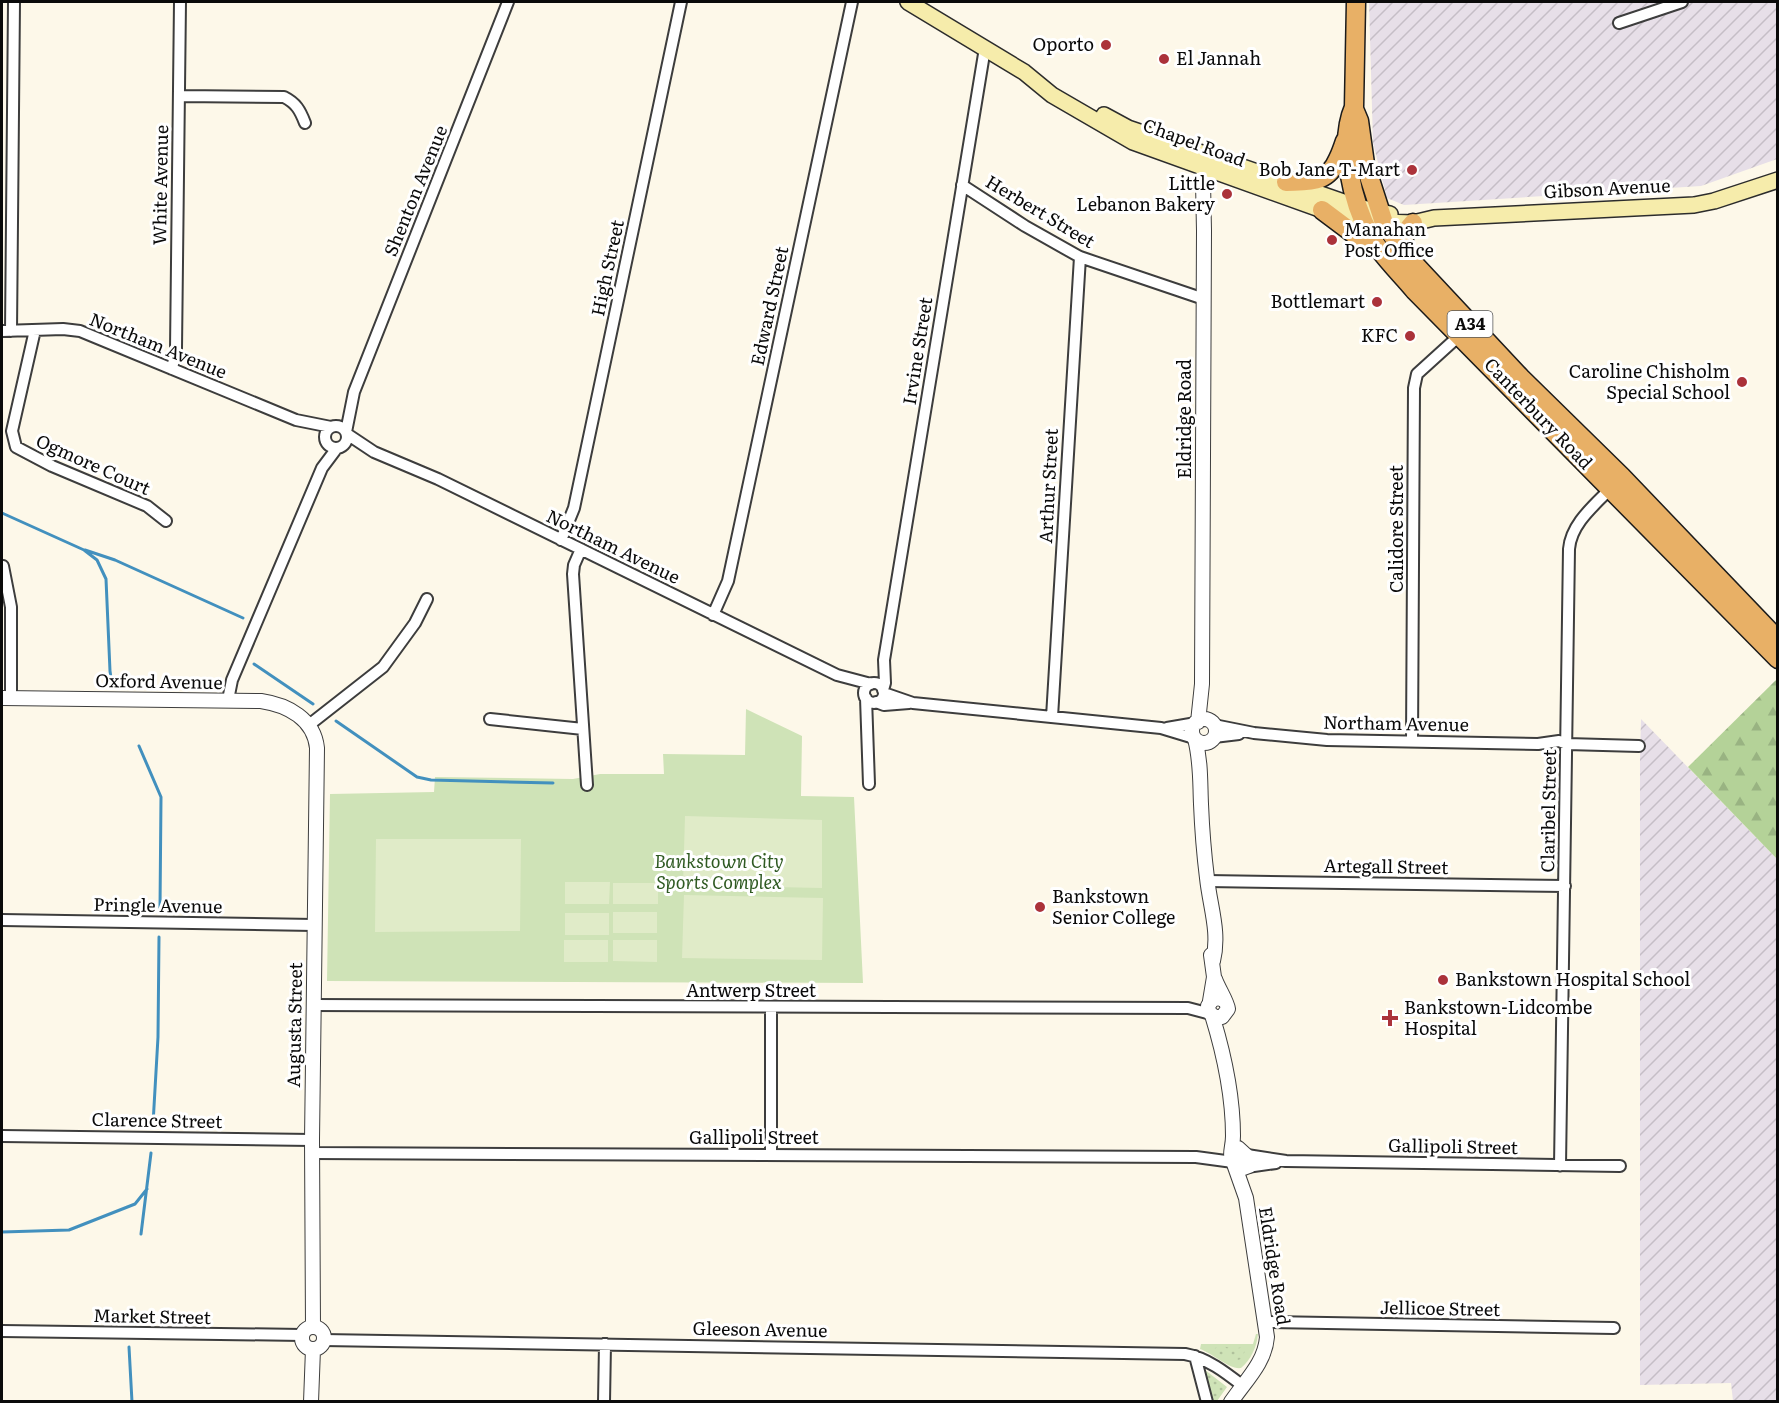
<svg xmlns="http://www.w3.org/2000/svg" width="1779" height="1403" font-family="Literata,serif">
  <defs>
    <pattern id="industrial-furrows" width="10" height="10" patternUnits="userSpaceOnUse" patternTransform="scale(1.5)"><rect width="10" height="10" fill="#e7dfe8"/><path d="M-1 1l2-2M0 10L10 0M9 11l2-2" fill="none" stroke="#c5bec6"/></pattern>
    <pattern id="forest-firs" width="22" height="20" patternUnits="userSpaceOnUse" patternTransform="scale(1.5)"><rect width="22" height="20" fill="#b4d298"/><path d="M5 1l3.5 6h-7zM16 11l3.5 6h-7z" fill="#99b382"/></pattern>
    <pattern id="garden-dots" width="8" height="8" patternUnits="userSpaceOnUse" patternTransform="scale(1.5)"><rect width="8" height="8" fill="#cfe3b7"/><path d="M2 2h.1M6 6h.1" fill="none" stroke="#b0c19c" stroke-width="1.8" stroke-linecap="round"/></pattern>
  </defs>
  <rect width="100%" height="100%" fill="#fdf8e9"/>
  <path fill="url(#industrial-furrows)" d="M 1369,2 L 1777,2 L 1777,159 L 1701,186 L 1404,205 L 1387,198 L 1373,143 Z
    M 1641,719 L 1777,859 L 1777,1401 L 1733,1401 L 1731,1383 L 1640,1385 L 1640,759 Z"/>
  <path fill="#cfe3b7" d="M 746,709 L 802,736 L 801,796 L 854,797 L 863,983 L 327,981 L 330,794 L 434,792 L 435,777 L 573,779 L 600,774 L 664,774 L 663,754 L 745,755 Z
    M 1256,1334 L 1258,1334 C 1257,1346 1251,1360 1241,1368 C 1230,1370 1212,1353 1200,1349 L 1201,1344 L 1253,1344 Z"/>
  <path fill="url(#forest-firs)" d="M 1777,679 L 1777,859 L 1688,767 Z"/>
  <path fill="url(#garden-dots)" d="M 1223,1346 L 1233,1349 L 1243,1347 L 1245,1351 L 1241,1359 L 1235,1361 L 1231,1357 L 1224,1357 L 1214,1350 L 1215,1348 Z
    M 1205,1370 L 1227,1387 L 1217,1401 L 1212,1401 Z"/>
  <path fill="#e0ebc8" d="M 685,816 L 822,820 L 822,888 L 683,885 Z
    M 376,839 L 521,839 L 520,931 L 375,932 Z
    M 565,882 L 610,882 L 609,904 L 565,904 Z
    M 613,883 L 658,883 L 658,904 L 613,904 Z
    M 684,895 L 823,898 L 822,960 L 682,958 Z
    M 613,912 L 657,912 L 657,933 L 613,933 Z
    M 565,913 L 609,913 L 609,935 L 565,935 Z
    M 564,940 L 608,940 L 608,962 L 564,962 Z
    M 613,940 L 657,940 L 657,962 L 613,961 Z"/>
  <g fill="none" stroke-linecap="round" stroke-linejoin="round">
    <path stroke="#4290be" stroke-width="3" d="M 2,513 L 84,550 L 97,560 L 106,579 L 110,671 L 112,685
      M 85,550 L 115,560 L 243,618
      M 254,664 L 313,704
      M 336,721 L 417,777 L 431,780 L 553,783
      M 139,746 L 161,797 L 160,908
      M 153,1124 L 158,1037 L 159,937
      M 2,1232 L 69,1230 L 135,1204 L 147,1189
      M 141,1234 L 151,1153
      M 129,1347 L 132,1402"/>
    <defs>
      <path id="minor" d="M 1619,23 L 1682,2
        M 179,96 L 284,97 C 296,103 300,110 305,123
        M 962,185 L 1025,226 L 1080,257 L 1204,299
        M 35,330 L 12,431 L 16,447 L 52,466 L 147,506 L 166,521
        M 2,331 L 63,329 L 80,331 L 296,420 L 331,427
        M 11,331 L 14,2
        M 172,369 L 176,349 L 180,2
        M325 437a11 11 0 1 1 22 0a11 11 0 1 1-22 0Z
        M 346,432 L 354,392 L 508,2
        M 347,434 L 374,452 L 438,479 L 837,675 L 871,684
        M 561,540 L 574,508 L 681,2
        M 581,549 L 574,565 L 573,574 L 587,785
        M 3,566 L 11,607 L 11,698
        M 713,615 L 728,581 L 852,2
        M864 693a10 10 0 1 1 20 0a10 10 0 1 1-20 0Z
        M 883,690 L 885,683 L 884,660 L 985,48
        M 884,693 L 913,703 L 1161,728 L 1194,738
        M 866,698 L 869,784
        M 228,700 L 232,680 L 322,468 L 337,448
        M 876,702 L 884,705 L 909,703
        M 1052,717 L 1080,257
        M 490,719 L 583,729
        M 309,725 L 383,667 L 415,623 L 427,599
        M 1214,725 L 1254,733 L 1327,740 L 1538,744 L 1559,741 L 1567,744 L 1639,746
        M 1167,728 L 1196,723
        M 1214,737 L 1239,734
        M 1412,742 L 1414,388 L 1417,374 L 1460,335
        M 1207,881 L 1565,886
        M 2,920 L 314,925
        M 313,1005 L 1188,1008 L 1211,1014
        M 2,1136 L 312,1140
        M 312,1153 L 1196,1157 L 1233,1162
        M 771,1155 L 771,1007
        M 1247,1155 L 1286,1161 L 1620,1166
        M 1560,1166 L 1569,549 C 1571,523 1596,504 1613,486
        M 1247,1167 L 1276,1163
        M 1265,1322 L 1614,1328
        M 2,1331 L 302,1335
        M 323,1340 L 1185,1354 C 1207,1358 1225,1372 1243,1386
        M 1195,1356 L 1207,1402
        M 604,1402 L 605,1344"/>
      <path id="tertiary" d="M 2,698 L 261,701 C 288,705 314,719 317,748 L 312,1140 L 313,1327
        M1192 731a12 12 0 1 1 24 0a12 12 0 1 1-24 0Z
        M 1198,722 L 1202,684 L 1204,231 L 1203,182 L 1205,157
        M 1195,739 C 1201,761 1200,782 1201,804 C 1202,829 1204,854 1207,878 C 1210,907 1220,932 1213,961
        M 1215,979 C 1218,988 1227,1001 1228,1009 L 1222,1017 C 1214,1018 1208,1014 1208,1006 L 1212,1000 L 1218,998 L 1224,1000
        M 1210,1001 L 1214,977 L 1211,955
        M 1212,1015 C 1224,1054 1233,1095 1233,1136 C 1233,1152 1225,1158 1241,1169 L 1249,1166 L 1250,1159 L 1238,1148 L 1232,1151
        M302 1338a11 11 0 1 1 22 0a11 11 0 1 1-22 0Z
        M 311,1402 L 313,1349
        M 1231,1402 C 1245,1381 1265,1363 1267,1337 L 1246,1198 L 1234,1164"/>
      <path id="secondary" d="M 908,2 L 1024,72 L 1052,95 L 1133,142 L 1353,221 L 1413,223 L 1434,218 L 1694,205 L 1714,201 L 1778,180
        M 1104,115 L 1128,128 L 1205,154 L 1358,207 L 1390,214"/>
      <path id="trunk" d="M 1356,2 L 1354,107 C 1338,144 1352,202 1371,237 C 1380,254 1402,275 1415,291 L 1778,659
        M 1354,109 L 1359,121 L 1365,164 L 1375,195 L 1384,223 L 1405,254 L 1521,378 L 1622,477 L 1778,640
        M 1286,182 C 1310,181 1327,184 1338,159 C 1341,153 1343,147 1345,141
        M 1322,210 L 1366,243 L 1378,249
        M 1405,254 C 1402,240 1403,234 1413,223"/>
    </defs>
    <use href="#minor" stroke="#3d3d3d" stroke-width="14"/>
    <use href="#tertiary" stroke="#3d3d3d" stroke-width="16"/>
    <use href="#secondary" stroke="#2c2c2c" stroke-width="18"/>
    <use href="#trunk" stroke="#1b1b1b" stroke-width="21"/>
    <use href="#minor" stroke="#fff" stroke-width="10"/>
    <use href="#tertiary" stroke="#fff" stroke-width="14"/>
    <use href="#secondary" stroke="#f6ecab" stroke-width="15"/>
    <use href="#trunk" stroke="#e8b066" stroke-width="18"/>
  </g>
  <g fill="#ab323a" stroke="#fff" stroke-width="2">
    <circle cx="1106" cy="45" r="6"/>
    <circle cx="1164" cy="59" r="6"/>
    <circle cx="1412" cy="170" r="6"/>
    <circle cx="1227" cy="194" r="6"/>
    <circle cx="1332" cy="240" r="6"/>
    <circle cx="1377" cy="302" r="6"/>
    <circle cx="1410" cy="336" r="6"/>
    <circle cx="1742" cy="382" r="6"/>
    <circle cx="1040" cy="907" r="6"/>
    <circle cx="1443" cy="980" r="6"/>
    <path d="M1387 1009h6v6h6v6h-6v6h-6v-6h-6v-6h6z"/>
  </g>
  <g text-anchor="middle" stroke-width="6" stroke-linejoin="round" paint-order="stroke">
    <rect fill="#fff" stroke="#545454" stroke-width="1.5" x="1447.5" y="311" width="45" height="26" rx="4.5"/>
    <g font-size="16" font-weight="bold" fill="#0a0a0a">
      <text x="1470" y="330">A34</text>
    </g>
    <g font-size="18" fill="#0a0a0a" stroke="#fff" text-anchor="end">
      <text x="1094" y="51">Oporto</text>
      <text x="1176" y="65" text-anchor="start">El Jannah</text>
      <text x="1400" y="176">Bob Jane T-Mart</text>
      <text x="1215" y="190">Little<tspan x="1215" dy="21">Lebanon Bakery</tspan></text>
      <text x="1344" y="236" text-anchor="start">Manahan<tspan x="1344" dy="21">Post Office</tspan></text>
      <text x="1365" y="308">Bottlemart</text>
      <text x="1398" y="342">KFC</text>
      <text x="1730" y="378">Caroline Chisholm<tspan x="1730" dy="21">Special School</tspan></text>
      <text x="1052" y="903" text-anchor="start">Bankstown<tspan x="1052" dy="21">Senior College</tspan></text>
      <text x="1455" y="986" text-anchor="start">Bankstown Hospital School</text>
      <text x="1404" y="1014" text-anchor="start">Bankstown-Lidcombe<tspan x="1404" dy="21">Hospital</tspan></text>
    </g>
    <g font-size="18" fill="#0a0a0a" stroke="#fff">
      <text transform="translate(1194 143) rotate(20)" y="6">Chapel Road</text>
      <text transform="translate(161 185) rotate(-89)" y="6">White Avenue</text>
      <text transform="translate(1607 189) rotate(-3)" y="6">Gibson Avenue</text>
      <text transform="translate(416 191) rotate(-68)" y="6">Shenton Avenue</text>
      <text transform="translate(1040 212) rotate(31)" y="6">Herbert Street</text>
      <text transform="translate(608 268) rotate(-78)" y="6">High Street</text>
      <text transform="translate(770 306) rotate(-78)" y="6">Edward Street</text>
      <text transform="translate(158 346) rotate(22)" y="6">Northam Avenue</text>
      <text transform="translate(918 351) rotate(-81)" y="6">Irvine Street</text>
      <text transform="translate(1538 414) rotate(46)" y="6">Canterbury Road</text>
      <text transform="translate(1185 419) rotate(-90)" y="6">Eldridge Road</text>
      <text transform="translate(93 465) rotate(24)" y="6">Ogmore Court</text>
      <text transform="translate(1049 486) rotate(-87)" y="6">Arthur Street</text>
      <text transform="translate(1397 529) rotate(-90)" y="6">Calidore Street</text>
      <text transform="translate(613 547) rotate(26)" y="6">Northam Avenue</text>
      <text transform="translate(159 682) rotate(1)" y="6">Oxford Avenue</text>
      <text transform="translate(1396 724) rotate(1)" y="6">Northam Avenue</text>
      <text transform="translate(1549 811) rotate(-89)" y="6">Claribel Street</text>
      <text transform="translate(1386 867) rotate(1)" y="6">Artegall Street</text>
      <text transform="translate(158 906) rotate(1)" y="6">Pringle Avenue</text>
      <text x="751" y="997">Antwerp Street</text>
      <text transform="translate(295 1025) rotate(-89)" y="6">Augusta Street</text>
      <text transform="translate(157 1121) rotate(1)" y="6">Clarence Street</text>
      <text x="754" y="1144">Gallipoli Street</text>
      <text transform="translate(1453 1147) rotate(1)" y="6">Gallipoli Street</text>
      <text transform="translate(1274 1266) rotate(81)" y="6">Eldridge Road</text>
      <text transform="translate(1440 1309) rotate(1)" y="6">Jellicoe Street</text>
      <text transform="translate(152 1317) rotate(1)" y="6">Market Street</text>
      <text transform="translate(760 1330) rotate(1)" y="6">Gleeson Avenue</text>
    </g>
    <g font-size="18" font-style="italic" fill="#2f5a22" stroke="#fff">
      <text x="719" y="868">Bankstown City<tspan x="719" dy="21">Sports Complex</tspan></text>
    </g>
  </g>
  <rect width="1779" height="1403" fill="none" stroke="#0a0a0a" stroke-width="6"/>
</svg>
